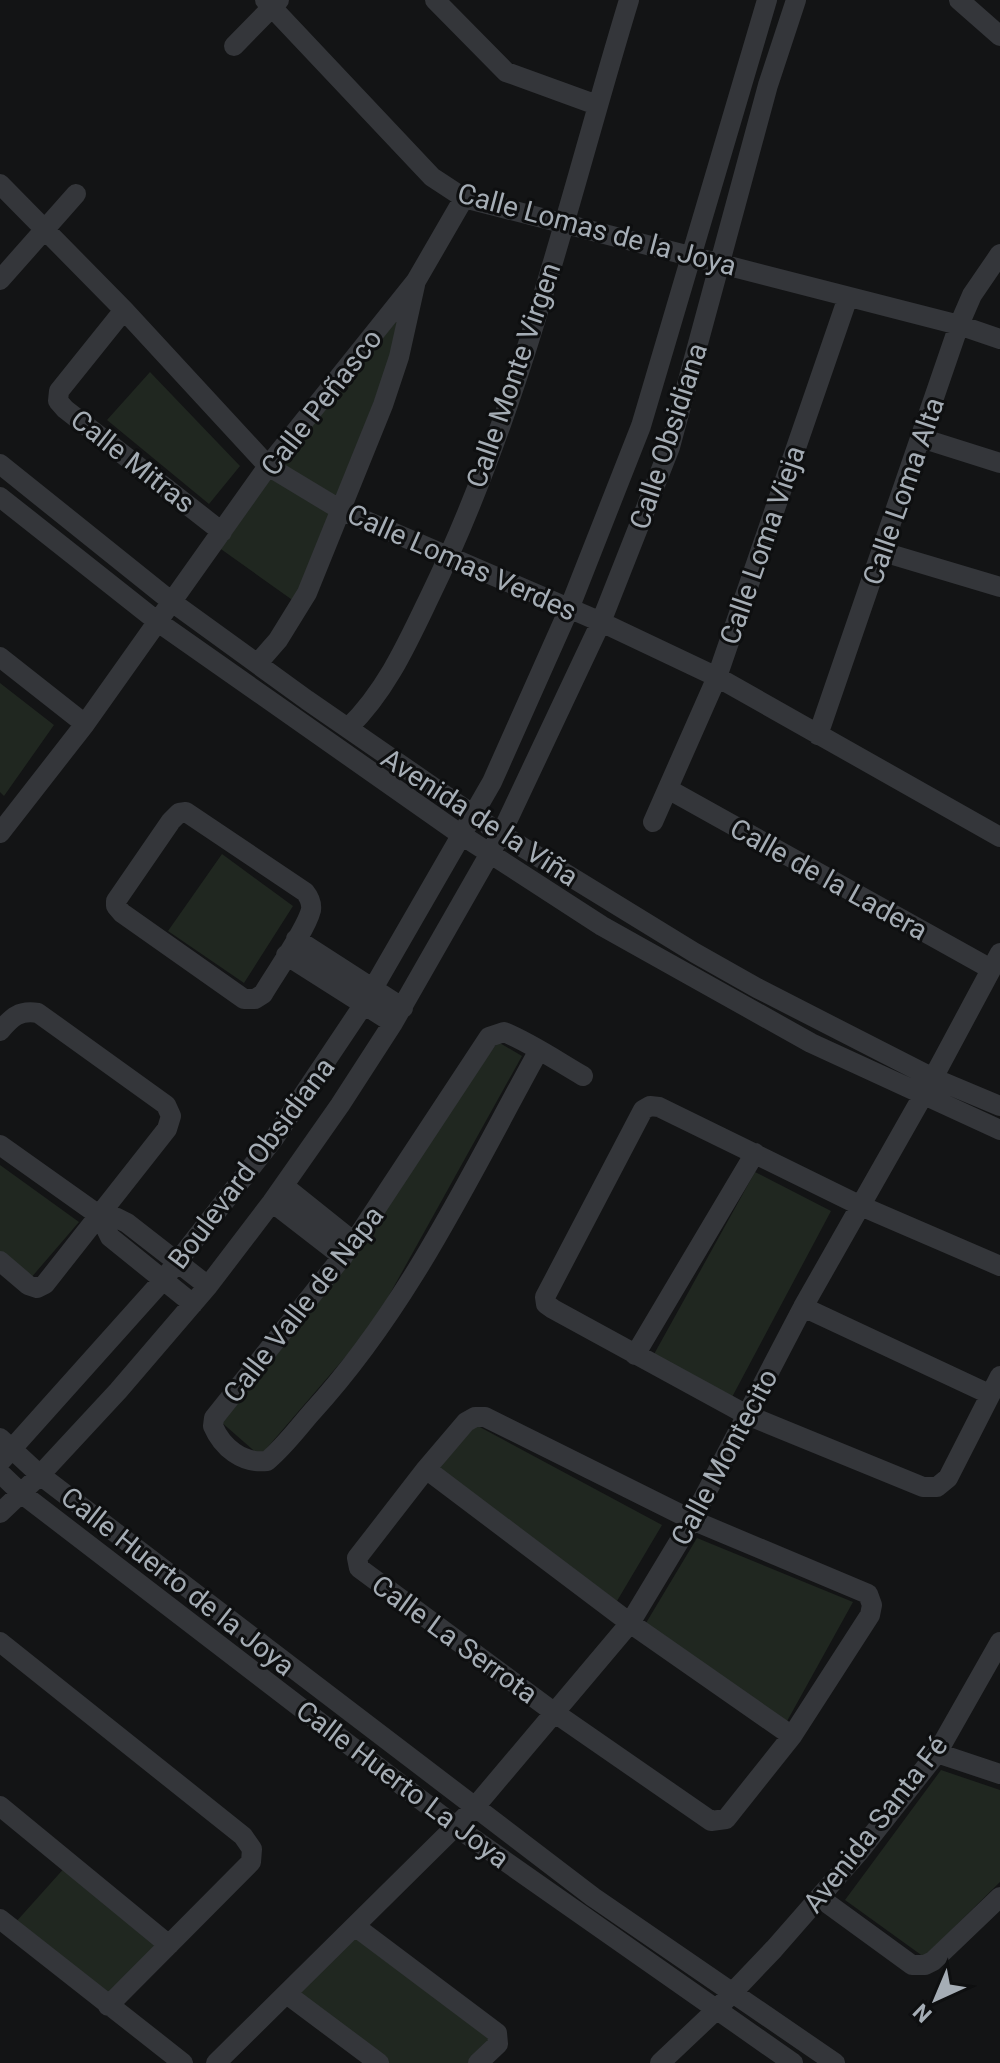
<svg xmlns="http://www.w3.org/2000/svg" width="1000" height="2063" font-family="Roboto,sans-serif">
  <rect width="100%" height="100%" fill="#131415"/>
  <path fill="#202720" d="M 410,299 L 339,502 L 276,465 Z
    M 150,372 L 240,466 L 209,504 L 107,420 Z
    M 268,470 L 335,510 L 298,604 L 218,547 Z
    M 0,683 L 54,725 L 4,796 L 0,792 Z
    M 222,854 L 293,906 L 244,983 L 168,931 Z
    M 498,1042 L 522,1056 L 372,1326 L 260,1456 L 220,1421 Z
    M 0,1165 L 79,1222 L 30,1279 L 0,1252 Z
    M 755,1172 L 831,1211 L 731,1399 L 653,1356 Z
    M 476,1425 L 662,1525 L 617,1601 L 437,1469 Z
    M 697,1538 L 853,1602 L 786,1723 L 646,1623 Z
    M 941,1770 L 1000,1790 L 1000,1882 L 924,1957 L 845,1900 Z
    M 67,1865 L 160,1942 L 106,1996 L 15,1923 Z
    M 357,1936 L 495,2039 L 469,2063 L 389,2063 L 295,1994 Z"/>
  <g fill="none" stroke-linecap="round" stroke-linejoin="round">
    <path stroke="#34363a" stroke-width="20" d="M 265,0 L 432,177 L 464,198 L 959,325 L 1000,339
      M 435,0 L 506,72 L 597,105
      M 959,0 L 1000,36
      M 234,46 L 279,0
      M 0,184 L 124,310 L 268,466 L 341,510 L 601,622 L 717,677 L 1000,837
      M 0,280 L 76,194
      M 124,310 L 59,391 L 58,401 L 65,409 L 222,532
      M 921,438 L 1000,463
      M 0,464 L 172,602 L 307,700 L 501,834 L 695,953 L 757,988 L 933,1078 L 1000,1106
      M 0,497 L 158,622 L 460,834 L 602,926 L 811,1043 L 1000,1130
      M 883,552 L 1000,587
      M 0,657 L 85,724
      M 258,663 L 278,640 L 307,593 L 383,405 L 399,357 L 415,285
      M 348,728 C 386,691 407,644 430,596 C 522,407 568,200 629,0
      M 818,735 L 959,325 L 972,295 L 1000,254
      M 668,789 L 991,969
      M 186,812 L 305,892 C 309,897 312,903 311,910 C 306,930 274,975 263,994 L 255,999 L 244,999 L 122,913 L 116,906 L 116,901 L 171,821 L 179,813 Z
      M 653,822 L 717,677 L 848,297
      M 0,833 L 85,724 L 268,466 L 416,281 L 464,198
      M 296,939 L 403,1008
      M 286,955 L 393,1023
      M 0,1031 C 12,1017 19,1010 38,1013 L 166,1105 L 171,1116 L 167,1129 L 45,1284 L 37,1288 L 28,1285 L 0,1261
      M 539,1050 C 470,1175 409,1306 312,1412 C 298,1428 284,1447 267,1461 C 242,1464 222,1447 213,1426 L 214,1418 L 354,1242 L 489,1037 L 504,1032 C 531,1043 557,1061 583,1076
      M 0,1145 L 100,1216 L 117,1218 L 127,1223 L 208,1286
      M 284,1186 L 354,1242
      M 272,1202 L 343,1257
      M 100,1216 L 110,1237 L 193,1304
      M 1000,1266 L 861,1206 L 659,1107 L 650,1106 L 643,1110 L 545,1297 L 546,1304 L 553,1309 L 747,1415 L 923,1487 L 937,1487 L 948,1478 L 1000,1376
      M 803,1307 L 989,1394
      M 635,1355 L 755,1153
      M 475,1417 L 485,1417 L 692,1520 L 868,1594 L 872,1605 L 870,1615 L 792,1736 L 726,1819 L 711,1821 L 555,1713 L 359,1568 L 357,1558 L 426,1469 L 466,1422 Z
      M 0,1438 L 40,1475 L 593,1897 L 835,2063
      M 0,1462 L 163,1280 L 275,1137 L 364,1004 L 492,782 L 569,609 L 641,426 L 767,0
      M 426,1469 L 630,1623 L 792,1736
      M 0,1473 L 21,1493 L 455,1826 L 793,2063
      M 0,1513 L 40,1475 L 118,1391 L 208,1286 L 272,1202 L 340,1105 L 393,1023 L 501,834 L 601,622 L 670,447 L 768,85 L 796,0
      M 0,1642 L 243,1836 L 252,1849 L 251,1862 L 108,2006
      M 937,1753 L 1000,1774
      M 0,1806 L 169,1945
      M 820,1898 L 912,1965 L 925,1965 L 933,1961 L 1000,1897
      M 0,1919 L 183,2063
      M 356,1927 L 497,2033 L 498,2044 L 478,2063
      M 288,1995 L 379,2063
      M 216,2063 L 474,1808 L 630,1623 L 692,1520 L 803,1307 L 933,1078 L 1000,953
      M 660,2063 L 715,2011 L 774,1949 L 859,1852 L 937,1753 L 1000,1642"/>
  </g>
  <g text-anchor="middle" stroke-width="6" stroke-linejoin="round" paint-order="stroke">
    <g font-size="28" fill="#a5adb5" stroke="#0e0f10">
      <text transform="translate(597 229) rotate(15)" y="10">Calle Lomas de la Joya</text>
      <text transform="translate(513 375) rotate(-71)" y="10">Calle Monte Virgen</text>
      <text transform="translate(321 402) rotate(-52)" y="10">Calle Peñasco</text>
      <text transform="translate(668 436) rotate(-72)" y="10">Calle Obsidiana</text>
      <text transform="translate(133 461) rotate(38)" y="10">Calle Mitras</text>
      <text transform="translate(903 491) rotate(-71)" y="10">Calle Loma Alta</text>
      <text transform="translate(762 545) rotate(-71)" y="10">Calle Loma Vieja</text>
      <text transform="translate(462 562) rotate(24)" y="10">Calle Lomas Verdes</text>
      <text transform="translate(480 817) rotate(33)" y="10">Avenida de la Viña</text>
      <text transform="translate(829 879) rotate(29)" y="10">Calle de la Ladera</text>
      <text transform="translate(251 1163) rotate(-53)" y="10">Boulevard Obsidiana</text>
      <text transform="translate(303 1304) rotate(-52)" y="10">Calle Valle de Napa</text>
      <text transform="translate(724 1457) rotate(-62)" y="10">Calle Montecito</text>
      <text transform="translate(178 1581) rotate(38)" y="10">Calle Huerto de la Joya</text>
      <text transform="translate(455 1639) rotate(36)" y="10">Calle La Serrota</text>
      <text transform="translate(403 1784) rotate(37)" y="10">Calle Huerto La Joya</text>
      <text transform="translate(875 1824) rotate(-52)" y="10">Avenida Santa Fé</text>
    </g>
  </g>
  <g transform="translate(936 1999) rotate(224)" stroke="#0e0f10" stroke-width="6" paint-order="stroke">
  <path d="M0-6L14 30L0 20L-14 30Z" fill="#a5adb5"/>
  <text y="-12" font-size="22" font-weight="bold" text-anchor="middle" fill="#a5adb5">N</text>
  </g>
</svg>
